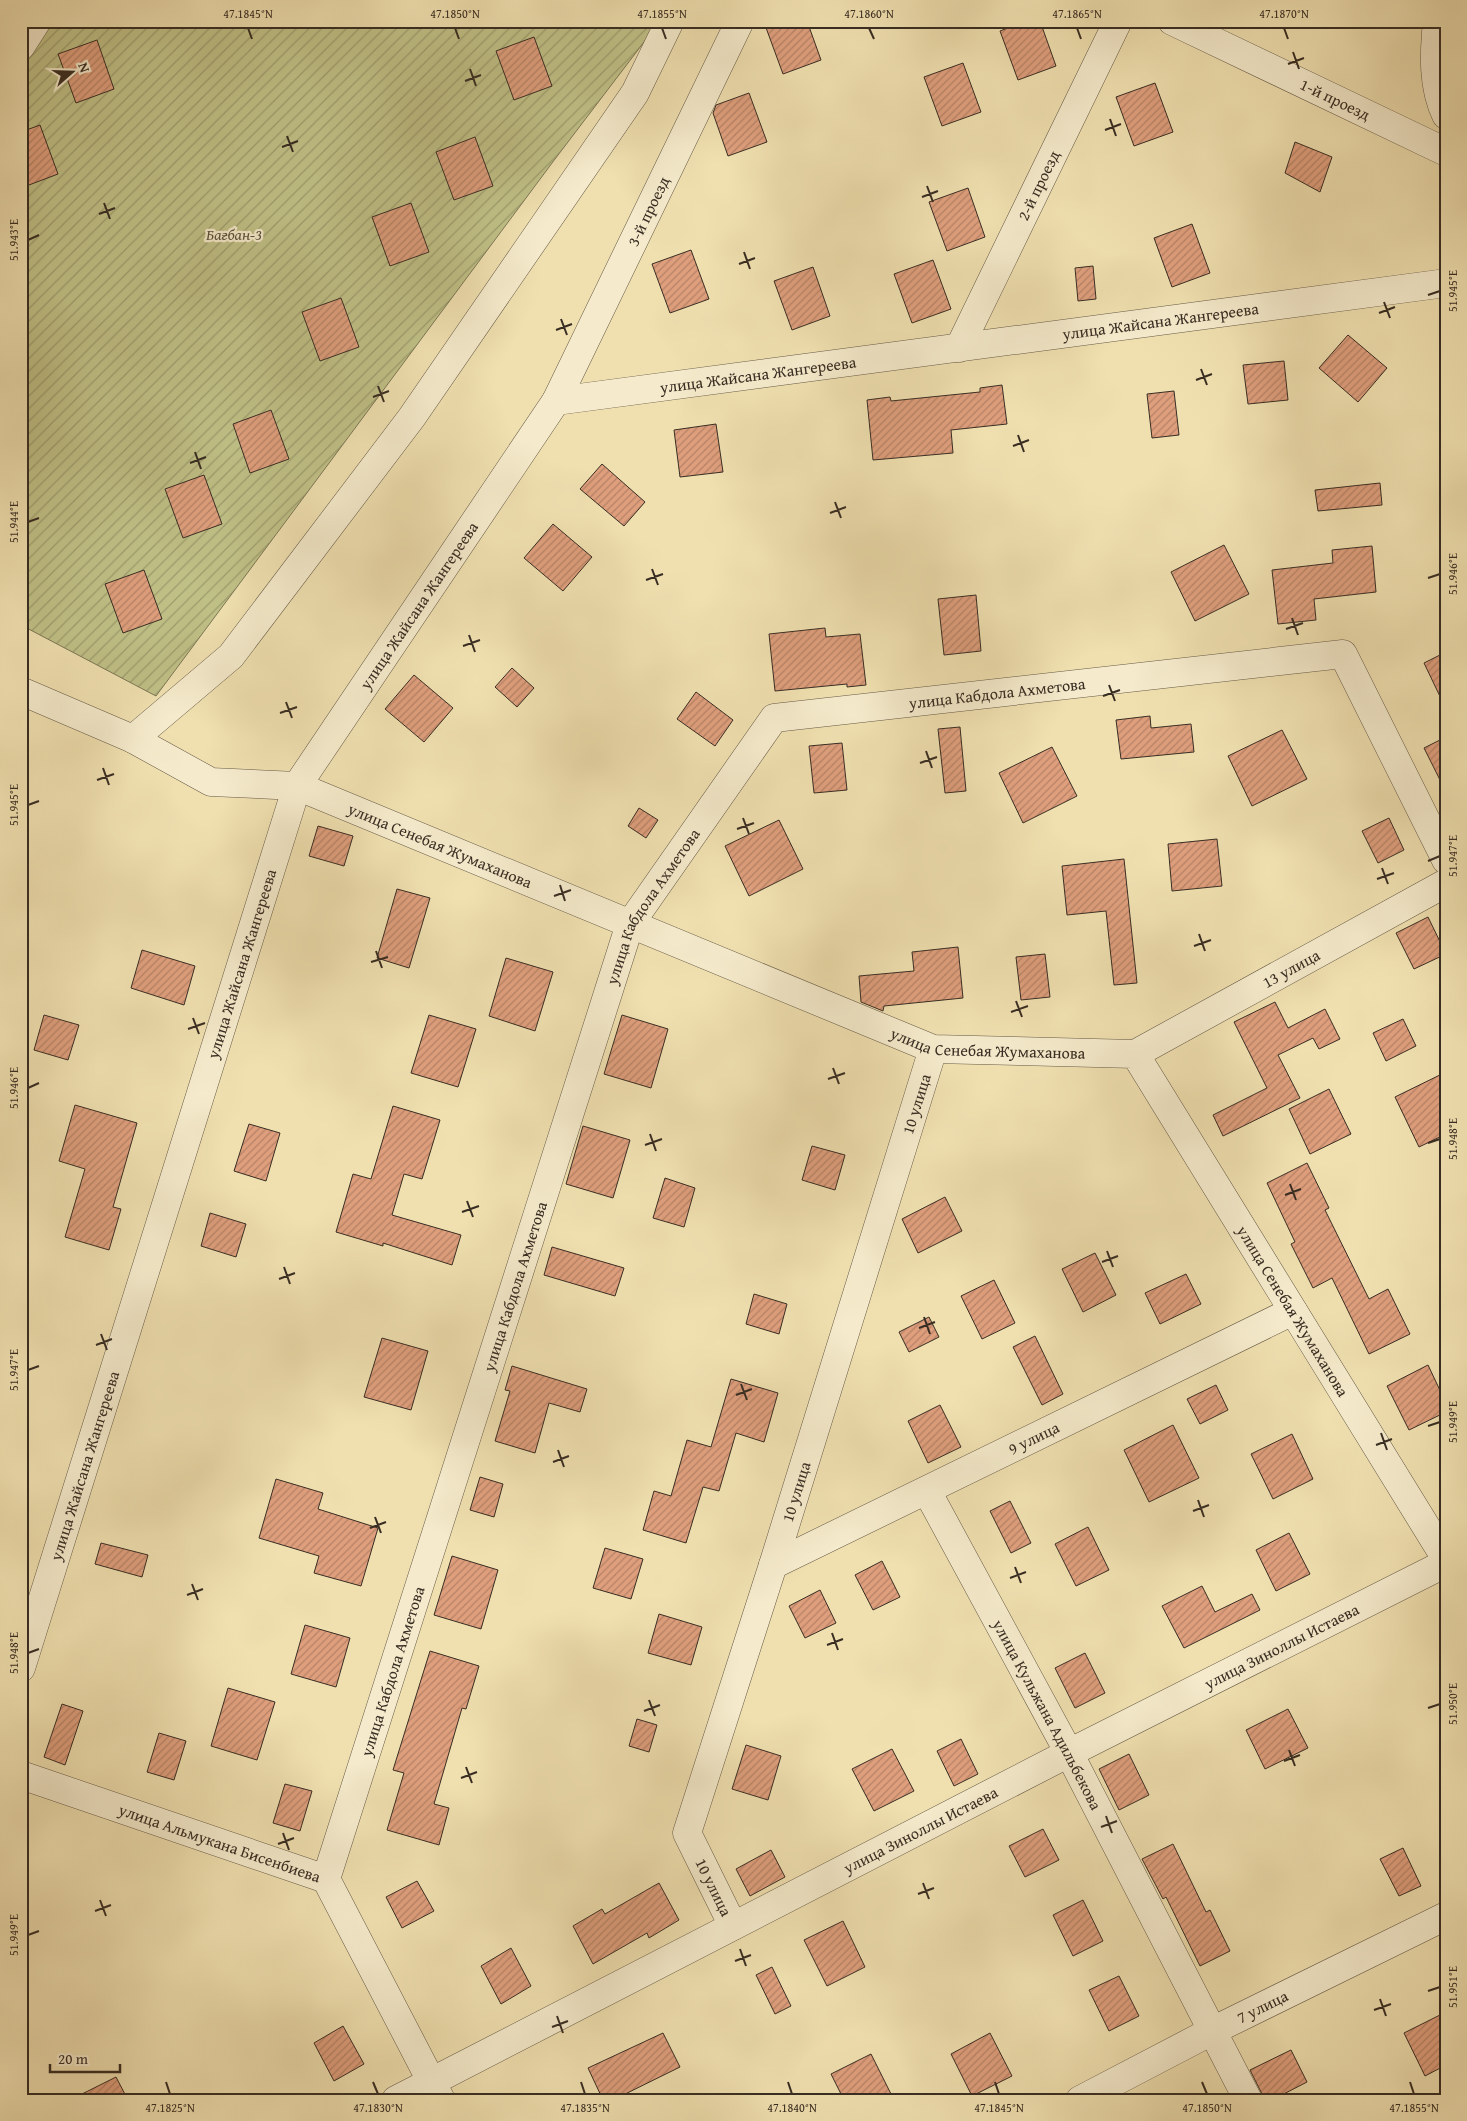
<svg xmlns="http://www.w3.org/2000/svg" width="1467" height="2121" font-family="'Gentium Book Plus',serif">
  <defs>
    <pattern id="garden-furrows" width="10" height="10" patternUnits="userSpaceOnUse" patternTransform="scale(1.25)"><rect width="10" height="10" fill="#c0c187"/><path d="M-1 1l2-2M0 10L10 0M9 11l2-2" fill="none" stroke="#9d9d6e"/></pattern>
    <pattern id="building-hatch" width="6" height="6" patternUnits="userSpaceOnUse" patternTransform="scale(1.25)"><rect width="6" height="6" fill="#df9f7d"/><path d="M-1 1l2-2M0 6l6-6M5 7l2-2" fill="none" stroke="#b68266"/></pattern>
  </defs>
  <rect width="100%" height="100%" fill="#f0e0b0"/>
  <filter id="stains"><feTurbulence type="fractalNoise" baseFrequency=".004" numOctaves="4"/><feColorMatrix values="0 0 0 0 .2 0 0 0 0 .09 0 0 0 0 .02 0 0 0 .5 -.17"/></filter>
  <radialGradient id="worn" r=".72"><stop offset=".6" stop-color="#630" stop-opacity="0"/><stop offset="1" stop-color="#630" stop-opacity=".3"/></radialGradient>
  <path fill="url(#garden-furrows)" stroke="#7c7755" d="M 40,21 L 660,21 L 555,159 L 156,696 L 21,625 L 21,58 Z"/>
  <path fill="url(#building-hatch)" stroke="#382d23" d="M 775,21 L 807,21 L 821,60 L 783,74 L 765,25 Z
    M 1025,21 L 1040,21 L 1056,66 L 1018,80 L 1000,31 Z
    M 534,37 L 552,86 L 514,100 L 496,51 Z
    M 97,40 L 114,89 L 76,103 L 58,54 Z
    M 963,63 L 981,112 L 942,126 L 924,77 Z
    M 1155,83 L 1173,132 L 1134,146 L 1116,97 Z
    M 749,93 L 767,142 L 728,156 L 713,113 L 716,105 Z
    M 40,125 L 58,174 L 21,188 L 21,132 Z
    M 475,137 L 493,186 L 454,200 L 436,152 Z
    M 1295,142 L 1332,157 L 1320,192 L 1285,173 Z
    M 968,188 L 985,237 L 947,251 L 929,202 Z
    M 411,203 L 429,252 L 390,266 L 372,217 Z
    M 1192,224 L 1210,273 L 1172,287 L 1154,238 Z
    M 691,250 L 709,299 L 670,313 L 652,264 Z
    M 933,260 L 951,309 L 912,323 L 894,274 Z
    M 1093,266 L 1096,299 L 1078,301 L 1075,268 Z
    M 813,267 L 830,316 L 792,330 L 774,281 Z
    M 341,298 L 359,347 L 320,361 L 302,312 Z
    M 1348,335 L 1387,368 L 1358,402 L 1319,368 Z
    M 1284,361 L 1288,400 L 1248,404 L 1243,365 Z
    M 1002,385 L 1007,424 L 951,430 L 953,453 L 873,460 L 867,400 L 890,397 L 891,401 L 980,392 L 980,388 Z
    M 1174,391 L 1179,435 L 1152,438 L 1147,394 Z
    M 271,410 L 289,459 L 250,473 L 233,424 Z
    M 716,424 L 723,472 L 680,477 L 674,430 Z
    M 602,464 L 645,502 L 624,526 L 580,489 Z
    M 204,475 L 222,524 L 183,538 L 165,489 Z
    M 1380,483 L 1382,505 L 1318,511 L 1315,490 Z
    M 553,524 L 592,557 L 563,591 L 524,558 Z
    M 1224,545 L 1249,594 L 1195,621 L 1171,572 Z
    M 1372,546 L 1376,592 L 1314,599 L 1316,620 L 1278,624 L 1272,570 L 1333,563 L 1332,550 Z
    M 144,570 L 162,619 L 123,633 L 105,584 Z
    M 976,595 L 981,651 L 944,655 L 938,599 Z
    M 825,628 L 826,637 L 860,634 L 866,685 L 847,687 L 847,684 L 775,691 L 769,634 Z
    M 1446,652 L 1446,709 L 1424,663 Z
    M 512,668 L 534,688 L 517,707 L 495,687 Z
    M 414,675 L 453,708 L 424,742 L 385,709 Z
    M 696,692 L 733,720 L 715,746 L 677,719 Z
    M 1150,716 L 1151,728 L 1191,724 L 1194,752 L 1121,759 L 1116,720 Z
    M 960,727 L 966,791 L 945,793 L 938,729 Z
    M 1282,730 L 1307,779 L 1252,806 L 1228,756 Z
    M 1446,737 L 1446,792 L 1424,748 Z
    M 842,743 L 847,790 L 814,793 L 809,746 Z
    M 1052,747 L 1077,796 L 1023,823 L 999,773 Z
    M 639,808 L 658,820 L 646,838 L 628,826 Z
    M 1389,818 L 1404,850 L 1378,863 L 1362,831 Z
    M 779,820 L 803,869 L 749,896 L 725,846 Z
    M 318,826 L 353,836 L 344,866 L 309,856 Z
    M 1217,839 L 1222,886 L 1172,891 L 1168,844 Z
    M 1124,859 L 1137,983 L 1114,985 L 1106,911 L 1067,915 L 1062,866 Z
    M 397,889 L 430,898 L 409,968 L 377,958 Z
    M 1428,917 L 1446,954 L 1414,969 L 1396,933 Z
    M 958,947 L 963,998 L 884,1006 L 883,1011 L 861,1002 L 859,976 L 914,971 L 912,952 Z
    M 142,950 L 195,966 L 184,1005 L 131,988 Z
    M 1045,954 L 1050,997 L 1021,1000 L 1016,957 Z
    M 506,958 L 553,972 L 535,1031 L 489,1016 Z
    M 1275,1002 L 1288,1028 L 1325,1009 L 1340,1039 L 1319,1049 L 1313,1038 L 1278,1055 L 1300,1098 L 1223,1136 L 1213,1115 L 1267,1088 L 1234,1022 Z
    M 44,1015 L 79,1025 L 68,1060 L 34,1050 Z
    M 429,1015 L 476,1029 L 458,1087 L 411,1073 Z
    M 622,1015 L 668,1029 L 651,1088 L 604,1074 Z
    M 1403,1019 L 1416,1046 L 1386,1061 L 1373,1033 Z
    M 1446,1072 L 1446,1134 L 1419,1147 L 1395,1097 Z
    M 1329,1089 L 1351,1134 L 1310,1154 L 1289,1109 Z
    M 75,1105 L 137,1123 L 113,1207 L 121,1209 L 109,1250 L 65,1237 L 85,1169 L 59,1161 Z
    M 393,1106 L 440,1120 L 422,1179 L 404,1174 L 392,1215 L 461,1235 L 452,1265 L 383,1243 L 383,1246 L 336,1232 L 353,1174 L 371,1179 Z
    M 249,1124 L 280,1133 L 266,1181 L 234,1171 Z
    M 583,1126 L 630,1140 L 613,1198 L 566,1184 Z
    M 812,1146 L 845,1155 L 835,1190 L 802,1180 Z
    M 1307,1163 L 1329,1208 L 1325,1210 L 1369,1299 L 1388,1289 L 1410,1334 L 1369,1354 L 1332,1278 L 1313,1288 L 1291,1244 L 1295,1242 L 1267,1183 Z
    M 665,1178 L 695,1188 L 684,1227 L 653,1218 Z
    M 945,1197 L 962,1231 L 918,1253 L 902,1219 Z
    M 210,1213 L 246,1224 L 236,1257 L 201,1246 Z
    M 552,1247 L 624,1268 L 615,1296 L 544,1275 Z
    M 1095,1253 L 1116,1295 L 1083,1312 L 1062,1269 Z
    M 1186,1274 L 1201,1304 L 1160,1324 L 1145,1293 Z
    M 994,1280 L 1015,1323 L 982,1339 L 961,1296 Z
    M 754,1294 L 787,1304 L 779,1334 L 746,1324 Z
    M 929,1317 L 939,1337 L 909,1352 L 899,1332 Z
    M 1035,1336 L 1063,1394 L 1042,1405 L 1013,1347 Z
    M 382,1338 L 428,1351 L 411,1410 L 364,1397 Z
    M 1428,1365 L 1446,1403 L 1446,1412 L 1409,1430 L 1387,1386 Z
    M 512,1366 L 587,1389 L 580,1412 L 549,1403 L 535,1453 L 495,1441 L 510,1391 L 505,1390 Z
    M 731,1379 L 778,1393 L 764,1442 L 736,1433 L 719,1491 L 703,1487 L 686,1543 L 643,1530 L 654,1491 L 671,1496 L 687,1440 L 711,1447 Z
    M 1216,1385 L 1228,1410 L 1200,1424 L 1187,1399 Z
    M 940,1405 L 961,1447 L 928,1463 L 908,1421 Z
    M 1173,1425 L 1199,1478 L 1149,1502 L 1124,1450 Z
    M 1292,1434 L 1313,1479 L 1273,1499 L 1251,1454 Z
    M 480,1477 L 503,1484 L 494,1517 L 470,1510 Z
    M 276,1479 L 323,1493 L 318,1509 L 378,1528 L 361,1586 L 314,1573 L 319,1556 L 259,1538 Z
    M 1010,1501 L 1031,1543 L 1011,1553 L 990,1511 Z
    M 1088,1527 L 1109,1570 L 1076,1586 L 1055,1544 Z
    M 1289,1533 L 1310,1574 L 1276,1591 L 1256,1550 Z
    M 101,1543 L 148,1555 L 142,1577 L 95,1564 Z
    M 605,1548 L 643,1559 L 631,1599 L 593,1588 Z
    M 452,1556 L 498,1570 L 481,1629 L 434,1615 Z
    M 882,1561 L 900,1597 L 873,1610 L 855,1575 Z
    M 1202,1586 L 1215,1612 L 1252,1594 L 1260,1610 L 1184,1648 L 1162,1606 Z
    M 820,1590 L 836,1623 L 805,1638 L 789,1606 Z
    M 659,1614 L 702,1627 L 691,1665 L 648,1653 Z
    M 305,1625 L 350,1638 L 336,1687 L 291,1674 Z
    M 430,1651 L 479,1666 L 466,1709 L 462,1708 L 434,1804 L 449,1808 L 439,1845 L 387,1830 L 404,1773 L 393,1770 Z
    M 1085,1653 L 1105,1693 L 1075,1708 L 1055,1668 Z
    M 228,1688 L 275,1702 L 257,1760 L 211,1746 Z
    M 62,1704 L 83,1711 L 65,1765 L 44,1757 Z
    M 1288,1709 L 1308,1748 L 1265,1769 L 1246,1730 Z
    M 637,1719 L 657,1725 L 649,1752 L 629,1746 Z
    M 159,1733 L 186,1741 L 174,1780 L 147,1772 Z
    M 961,1739 L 978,1774 L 954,1786 L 937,1751 Z
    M 746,1745 L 781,1756 L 768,1800 L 732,1789 Z
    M 892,1749 L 914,1791 L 874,1811 L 852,1769 Z
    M 1129,1754 L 1149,1795 L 1119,1810 L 1099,1769 Z
    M 285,1784 L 312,1791 L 300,1831 L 273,1823 Z
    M 1043,1829 L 1059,1860 L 1025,1877 L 1009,1846 Z
    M 1173,1844 L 1206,1912 L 1210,1910 L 1230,1951 L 1200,1966 L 1166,1897 L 1163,1899 L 1142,1859 Z
    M 1403,1848 L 1421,1886 L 1399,1896 L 1380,1859 Z
    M 771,1850 L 785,1877 L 750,1896 L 736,1869 Z
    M 417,1881 L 434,1911 L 402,1928 L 386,1897 Z
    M 659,1883 L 679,1920 L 649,1938 L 647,1933 L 593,1964 L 573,1926 L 602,1909 L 605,1914 Z
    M 1083,1900 L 1103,1941 L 1073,1956 L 1053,1915 Z
    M 843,1921 L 865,1967 L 827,1986 L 804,1940 Z
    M 511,1948 L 531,1986 L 501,2004 L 481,1966 Z
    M 772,1967 L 791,2006 L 775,2014 L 756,1975 Z
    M 1119,1976 L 1139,2016 L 1109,2031 L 1089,1990 Z
    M 1446,2012 L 1446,2065 L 1425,2076 L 1404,2033 Z
    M 343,2026 L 364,2064 L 334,2081 L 314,2043 Z
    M 663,2033 L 680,2067 L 613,2100 L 603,2100 L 588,2068 Z
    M 990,2033 L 1012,2076 L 972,2096 L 951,2054 Z
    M 1291,2050 L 1307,2082 L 1272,2100 L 1265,2100 L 1250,2070 Z
    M 871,2054 L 894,2100 L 844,2100 L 831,2074 Z
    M 116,2077 L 128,2100 L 70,2100 Z"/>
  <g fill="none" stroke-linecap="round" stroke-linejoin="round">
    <defs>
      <g id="minor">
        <path id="s1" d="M 1172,21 L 1446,152"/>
        <path d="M 1437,21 C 1434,52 1432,86 1446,115"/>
        <path d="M 21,46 L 37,21"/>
        <path id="s2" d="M 959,348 L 1118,21"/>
        <path id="s3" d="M 556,401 L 740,21"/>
        <path id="s4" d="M 21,691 L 133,739 L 211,782 L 297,786 L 933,1049 L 1135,1054 L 1446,1559"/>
        <path d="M 133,739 L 231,656 L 412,417 L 635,93 L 670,21"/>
        <path id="s5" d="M 1135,1054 L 1446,883"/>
        <path id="s6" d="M 927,1491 L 1069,1753 L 1248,2100"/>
        <path id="s7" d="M 773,1565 L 1293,1311"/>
        <path id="s8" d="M 21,1668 L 297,786 L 556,401 L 1446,283"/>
        <path id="s9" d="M 21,1775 L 326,1879 L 441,2100"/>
        <path id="s10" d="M 326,1879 L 630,924 L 774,718 L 1343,654 L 1446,860"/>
        <path id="s11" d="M 733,1926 L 687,1833 L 773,1565 L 933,1049"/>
        <path id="s12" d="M 396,2100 L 1069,1753 L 1446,1563"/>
        <path id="s13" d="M 1080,2100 L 1212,2031 L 1446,1916"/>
      </g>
    </defs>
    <use href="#minor" stroke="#665a46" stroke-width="29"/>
    <use href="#minor" stroke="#f5ebcc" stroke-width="28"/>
  </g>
  <path fill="none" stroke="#382d23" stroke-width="2" d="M 248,28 L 252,39M 455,28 L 459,39M 662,28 L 666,39M 869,28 L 874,39M 1077,28 L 1081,39M 1284,28 L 1288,39M 1293,52 L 1299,69M 1288,64 L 1304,58M 470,69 L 476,86M 465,81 L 481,75M 1110,119 L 1116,136M 1105,130 L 1121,124M 287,136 L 293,152M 282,147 L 298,141M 927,186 L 933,202M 922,197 L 938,191M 104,203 L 110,219M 99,214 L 115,208M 28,240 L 39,235M 744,252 L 750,269M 739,264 L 755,258M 1428,295 L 1440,291M 1384,302 L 1390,318M 1379,313 L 1395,307M 561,319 L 567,335M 556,330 L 572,324M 1201,369 L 1207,385M 1196,380 L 1212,374M 378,386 L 384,402M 373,397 L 389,391M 1018,435 L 1024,452M 1013,446 L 1029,440M 195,452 L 201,469M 190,463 L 206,457M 835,502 L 841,518M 830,513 L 846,507M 28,522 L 39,518M 652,569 L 658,585M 1428,578 L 1440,574M 646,580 L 663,574M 1292,618 L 1298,635M 1286,629 L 1303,623M 469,635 L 475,652M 463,646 L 480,640M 1109,685 L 1115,701M 1103,696 L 1120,690M 286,702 L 292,718M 280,713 L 297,707M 926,751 L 932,768M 920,763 L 937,757M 103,768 L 109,785M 97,780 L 114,774M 28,805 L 39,801M 743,818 L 749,834M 737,829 L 754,823M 1428,861 L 1440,856M 1382,868 L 1388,884M 1377,879 L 1394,873M 560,885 L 565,901M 554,896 L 571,890M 1199,934 L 1205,951M 1194,946 L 1211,940M 376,951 L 382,968M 371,962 L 388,957M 1016,1001 L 1022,1017M 1011,1012 L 1028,1006M 193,1018 L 199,1034M 188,1029 L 205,1023M 833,1068 L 839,1084M 828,1079 L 845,1073M 28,1088 L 39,1083M 650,1134 L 656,1151M 1428,1143 L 1440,1139M 645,1145 L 662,1139M 1290,1184 L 1296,1200M 1285,1195 L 1301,1189M 467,1201 L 473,1217M 462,1212 L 479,1206M 1107,1251 L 1113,1267M 1102,1262 L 1118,1256M 284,1267 L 290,1284M 279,1279 L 295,1273M 924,1317 L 930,1334M 919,1328 L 935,1322M 101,1334 L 107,1350M 96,1345 L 112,1339M 28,1370 L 39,1366M 741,1384 L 747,1400M 736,1395 L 752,1389M 1428,1426 L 1440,1422M 1381,1433 L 1387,1450M 1376,1445 L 1392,1439M 558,1450 L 564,1467M 553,1462 L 569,1456M 1198,1500 L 1204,1517M 1193,1511 L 1209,1505M 375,1517 L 381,1533M 370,1528 L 386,1522M 1015,1567 L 1021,1583M 1010,1578 L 1026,1572M 192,1584 L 198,1600M 187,1595 L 203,1589M 832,1633 L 838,1650M 827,1645 L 843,1639M 28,1653 L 39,1649M 649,1700 L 655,1716M 1428,1708 L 1440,1704M 644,1711 L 660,1705M 1289,1750 L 1295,1766M 1284,1761 L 1300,1755M 466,1767 L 472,1783M 461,1778 L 477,1772M 1106,1816 L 1112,1833M 1101,1827 L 1117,1821M 283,1833 L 289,1850M 278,1844 L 294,1838M 923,1883 L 929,1899M 918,1894 L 934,1888M 100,1900 L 106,1916M 95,1911 L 111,1905M 28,1935 L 39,1931M 740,1949 L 746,1966M 735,1961 L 751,1955M 1428,1991 L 1440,1987M 1380,1999 L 1386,2016M 1374,2010 L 1391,2004M 557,2016 L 563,2033M 552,2027 L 568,2021M 166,2082 L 170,2094M 373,2082 L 378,2094M 581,2082 L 585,2094M 788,2082 L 792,2094M 995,2082 L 999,2094M 1202,2082 L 1207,2094M 1410,2082 L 1414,2094"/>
  <g text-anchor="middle" stroke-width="4.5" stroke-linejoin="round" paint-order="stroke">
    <g font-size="16" fill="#382d23" stroke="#f5ebcc">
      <text dy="6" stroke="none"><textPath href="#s1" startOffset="181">1-й проезд</textPath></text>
      <text dy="6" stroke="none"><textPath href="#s2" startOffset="181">2-й проезд</textPath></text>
      <text dy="6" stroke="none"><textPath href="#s3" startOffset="211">3-й проезд</textPath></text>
      <text dy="6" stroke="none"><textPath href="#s8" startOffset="1998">улица Жайсана Жангереева</textPath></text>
      <text dy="6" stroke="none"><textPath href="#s8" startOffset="1592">улица Жайсана Жангереева</textPath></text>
      <text dy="6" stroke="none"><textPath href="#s8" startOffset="1142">улица Жайсана Жангереева</textPath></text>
      <text dy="6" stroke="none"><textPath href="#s10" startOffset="1478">улица Кабдола Ахметова</textPath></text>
      <text dy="6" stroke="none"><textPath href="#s4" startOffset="452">улица Сенебая Жумаханова</textPath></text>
      <text dy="6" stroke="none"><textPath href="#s10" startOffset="1028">улица Кабдола Ахметова</textPath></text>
      <text dy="6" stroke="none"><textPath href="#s8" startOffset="738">улица Жайсана Жангереева</textPath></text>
      <text dy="6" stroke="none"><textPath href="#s5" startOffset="178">13 улица</textPath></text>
      <text dy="6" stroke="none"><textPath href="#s4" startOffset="1039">улица Сенебая Жумаханова</textPath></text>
      <text dy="6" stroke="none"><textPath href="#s11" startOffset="868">10 улица</textPath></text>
      <text dy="6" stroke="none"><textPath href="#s10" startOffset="622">улица Кабдола Ахметова</textPath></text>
      <text dy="6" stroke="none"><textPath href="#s4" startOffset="1489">улица Сенебая Жумаханова</textPath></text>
      <text dy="6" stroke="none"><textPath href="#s7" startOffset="290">9 улица</textPath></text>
      <text dy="6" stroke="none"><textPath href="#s8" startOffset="212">улица Жайсана Жангереева</textPath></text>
      <text dy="6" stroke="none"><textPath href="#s11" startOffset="462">10 улица</textPath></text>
      <text dy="6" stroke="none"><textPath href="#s12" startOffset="995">улица Зиноллы Истаева</textPath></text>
      <text dy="6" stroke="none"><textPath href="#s10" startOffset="218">улица Кабдола Ахметова</textPath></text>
      <text dy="6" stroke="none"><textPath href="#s6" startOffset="254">улица Кульжана Адильбекова</textPath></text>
      <text dy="6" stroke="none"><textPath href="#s12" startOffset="590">улица Зиноллы Истаева</textPath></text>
      <text dy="6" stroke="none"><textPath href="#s9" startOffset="210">улица Альмукана Бисенбиева</textPath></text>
      <text transform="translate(714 1887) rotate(64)" y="6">10 улица</text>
      <text dy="6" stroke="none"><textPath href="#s13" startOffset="205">7 улица</textPath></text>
    </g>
    <g font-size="16" font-style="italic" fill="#5a523c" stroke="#f5ebcc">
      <text x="234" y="240">Бағбан-3</text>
    </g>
  </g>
  <rect width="1467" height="2121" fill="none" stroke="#f0e0b0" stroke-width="55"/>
  <g transform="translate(72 72) rotate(70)" stroke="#f5ebcc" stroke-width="4" paint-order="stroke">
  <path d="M0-4L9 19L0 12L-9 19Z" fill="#382d23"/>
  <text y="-8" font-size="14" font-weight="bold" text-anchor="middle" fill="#382d23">N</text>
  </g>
  <path d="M50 2064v8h70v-8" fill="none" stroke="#382d23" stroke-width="2.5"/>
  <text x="58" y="2064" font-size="15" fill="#382d23" stroke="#f5ebcc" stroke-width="4" paint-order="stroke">20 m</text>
  <rect x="28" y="28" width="1412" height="2066" fill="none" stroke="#382d23" stroke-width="2"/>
  <g font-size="12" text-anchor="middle" fill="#382d23">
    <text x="248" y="18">47.1845°N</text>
    <text x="455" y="18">47.1850°N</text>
    <text x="662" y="18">47.1855°N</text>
    <text x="869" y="18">47.1860°N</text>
    <text x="1077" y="18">47.1865°N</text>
    <text x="1284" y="18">47.1870°N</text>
    <text transform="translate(14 240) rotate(-90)" y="4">51.943°E</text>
    <text transform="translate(1453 291) rotate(-90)" y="4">51.945°E</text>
    <text transform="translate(14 522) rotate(-90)" y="4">51.944°E</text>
    <text transform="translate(1453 574) rotate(-90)" y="4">51.946°E</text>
    <text transform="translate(14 805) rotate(-90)" y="4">51.945°E</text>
    <text transform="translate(1453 856) rotate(-90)" y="4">51.947°E</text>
    <text transform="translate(14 1088) rotate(-90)" y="4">51.946°E</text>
    <text transform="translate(1453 1139) rotate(-90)" y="4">51.948°E</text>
    <text transform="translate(14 1370) rotate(-90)" y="4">51.947°E</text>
    <text transform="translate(1453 1422) rotate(-90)" y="4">51.949°E</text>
    <text transform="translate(14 1653) rotate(-90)" y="4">51.948°E</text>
    <text transform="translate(1453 1704) rotate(-90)" y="4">51.950°E</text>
    <text transform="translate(14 1935) rotate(-90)" y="4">51.949°E</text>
    <text transform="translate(1453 1987) rotate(-90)" y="4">51.951°E</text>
    <text x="170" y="2112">47.1825°N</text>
    <text x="378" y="2112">47.1830°N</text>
    <text x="585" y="2112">47.1835°N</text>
    <text x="792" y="2112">47.1840°N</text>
    <text x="999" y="2112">47.1845°N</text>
    <text x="1207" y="2112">47.1850°N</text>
    <text x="1414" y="2112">47.1855°N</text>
  </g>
  <rect width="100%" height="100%" filter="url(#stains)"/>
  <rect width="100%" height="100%" fill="url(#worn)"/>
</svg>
